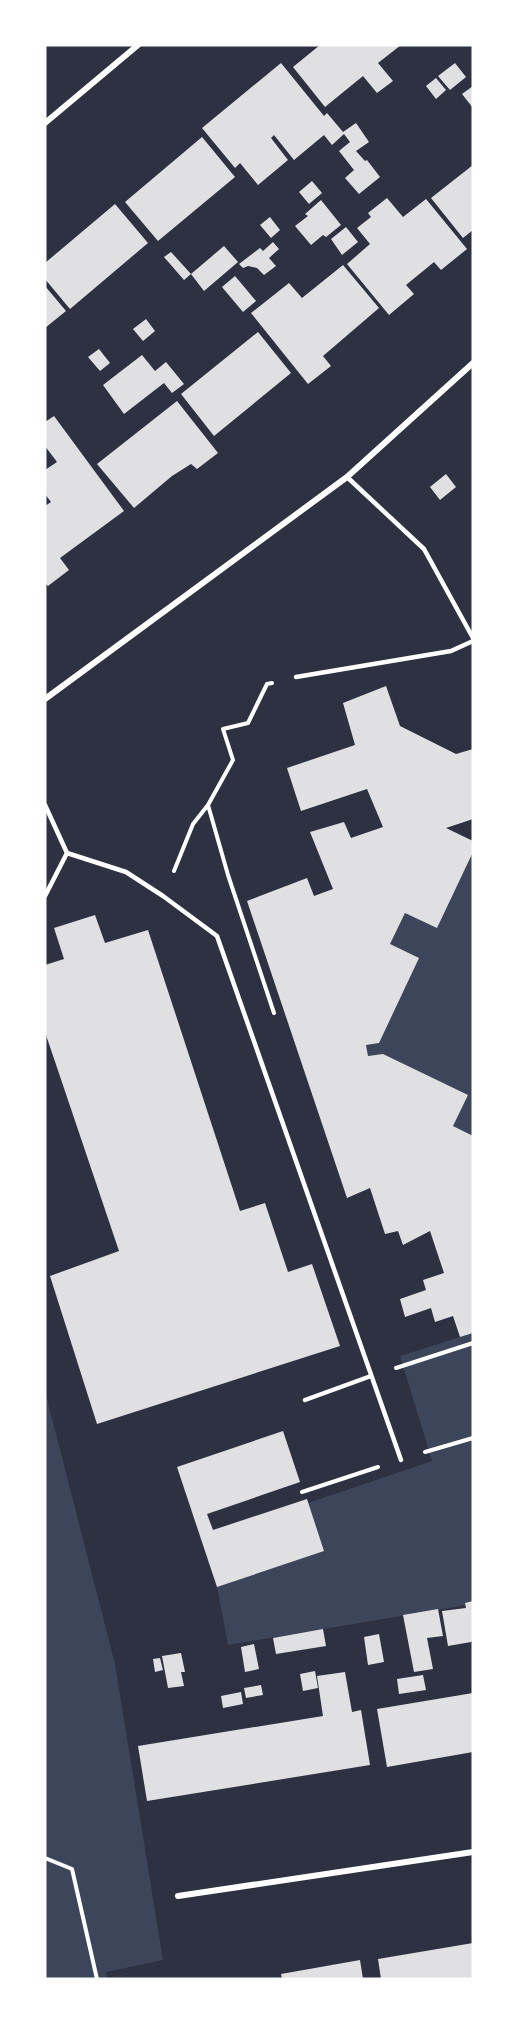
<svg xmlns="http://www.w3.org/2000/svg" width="518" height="2024" font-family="'Open Sans',sans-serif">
  <rect width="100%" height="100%" fill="#2d3142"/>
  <path fill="#3c4559" d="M 473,852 L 473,1136 L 453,1126 L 467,1095 L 383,1054 L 368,1056 L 366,1045 L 379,1043 L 390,944 L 405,913 Z
    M 473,1333 L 473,1604 L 228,1645 L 217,1587 L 324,1551 L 308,1503 L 432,1461 L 400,1356 Z
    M 45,1391 L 115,1664 L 163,1960 L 106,1972 L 107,1979 L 45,1979 Z"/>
  <path fill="#e0e0e3" d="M 320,45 L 401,45 L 378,63 L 393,81 L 377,93 L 363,76 L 325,107 L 293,67 Z
    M 281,63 L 324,116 L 327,113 L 343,132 L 356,123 L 369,142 L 356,151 L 365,161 L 367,160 L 380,177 L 359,194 L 345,178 L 354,170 L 339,151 L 350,142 L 344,134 L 332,145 L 324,135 L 294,160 L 274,135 L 271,138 L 288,160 L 258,185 L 240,163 L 235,168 L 202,128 Z
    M 455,63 L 466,77 L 450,90 L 438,76 Z
    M 436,78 L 446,90 L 436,99 L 426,86 Z
    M 473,86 L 473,108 L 462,94 Z
    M 202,137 L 235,177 L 158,241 L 125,202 Z
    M 473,165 L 473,230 L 463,238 L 431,198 Z
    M 312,181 L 322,193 L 309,204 L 299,192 Z
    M 387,198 L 403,217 L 426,199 L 467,249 L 441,270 L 434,262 L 406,285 L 414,294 L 389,315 L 347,264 L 370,244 L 357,228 L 371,217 L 368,213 Z
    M 321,200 L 341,225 L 326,237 L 323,235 L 311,245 L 295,226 L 308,216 L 305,214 Z
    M 115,204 L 148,243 L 70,309 L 45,279 L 45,263 Z
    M 270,217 L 280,230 L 271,238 L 260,225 Z
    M 346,227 L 358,242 L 342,255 L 331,239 Z
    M 273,242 L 279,249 L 269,258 L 276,266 L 264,275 L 257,268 L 248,266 L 243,268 L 239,264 L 260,248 L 263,251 Z
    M 224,246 L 238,262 L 204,291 L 191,274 Z
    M 171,252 L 191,274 L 184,280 L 164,257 Z
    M 343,265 L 379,308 L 323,356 L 331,366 L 308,384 L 251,313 L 289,283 L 302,298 Z
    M 235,276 L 256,301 L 243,312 L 222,287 Z
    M 45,286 L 66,311 L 45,328 Z
    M 146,319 L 155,331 L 143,341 L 133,329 Z
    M 258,332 L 291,373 L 214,436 L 181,394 Z
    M 99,349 L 110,363 L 100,371 L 88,357 Z
    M 142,355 L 155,371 L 166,362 L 184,384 L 172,393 L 164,383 L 124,414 L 103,385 Z
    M 177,401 L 218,453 L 197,469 L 191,464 L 172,476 L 134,508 L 97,464 Z
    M 54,416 L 124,511 L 60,558 L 69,570 L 48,586 L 45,583 L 45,506 L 51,502 L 45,494 L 45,470 L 57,462 L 45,446 L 45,422 Z
    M 446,474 L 456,487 L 440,500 L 430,487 Z
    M 386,686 L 400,726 L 456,754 L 473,749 L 473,819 L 446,828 L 473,841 L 473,852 L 437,928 L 405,913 L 390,944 L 419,958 L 379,1043 L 366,1045 L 368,1056 L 383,1054 L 468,1095 L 453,1126 L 473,1136 L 473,1333 L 460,1337 L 453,1316 L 435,1322 L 431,1308 L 405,1317 L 400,1299 L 426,1290 L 423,1280 L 444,1273 L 430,1231 L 403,1245 L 398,1231 L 385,1234 L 370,1188 L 347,1198 L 247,901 L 307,878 L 314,896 L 333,889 L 310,832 L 344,822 L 351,838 L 383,827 L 367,789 L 301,811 L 287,768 L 355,745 L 343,703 Z
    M 95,915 L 105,943 L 148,930 L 240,1211 L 265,1203 L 288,1272 L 312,1264 L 340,1346 L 97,1424 L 50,1276 L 119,1251 L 45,1032 L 45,965 L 64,959 L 54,928 Z
    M 283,1431 L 300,1482 L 207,1514 L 213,1530 L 307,1499 L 324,1551 L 217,1587 L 177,1467 Z
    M 473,1601 L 473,1640 L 471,1642 L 448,1646 L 442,1611 L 466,1608 L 465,1603 Z
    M 438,1609 L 443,1636 L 427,1638 L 433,1669 L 414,1672 L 403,1615 Z
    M 323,1629 L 326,1646 L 276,1654 L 273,1638 Z
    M 379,1634 L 384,1662 L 368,1665 L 364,1637 Z
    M 254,1644 L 259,1669 L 245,1672 L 241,1647 Z
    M 181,1653 L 185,1672 L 181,1672 L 184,1686 L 168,1688 L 162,1656 Z
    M 160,1658 L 163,1670 L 155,1672 L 153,1659 Z
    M 315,1671 L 318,1688 L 303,1691 L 300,1674 Z
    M 345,1672 L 352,1712 L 361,1710 L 370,1765 L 147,1801 L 138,1746 L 323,1716 L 317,1676 Z
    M 423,1675 L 426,1690 L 399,1694 L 397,1679 Z
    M 261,1685 L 263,1695 L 246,1698 L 244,1688 Z
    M 241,1692 L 243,1704 L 223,1708 L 221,1696 Z
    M 473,1693 L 473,1752 L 387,1767 L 377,1709 Z
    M 473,1943 L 473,1979 L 381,1979 L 378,1959 Z
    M 360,1960 L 363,1979 L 282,1979 L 281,1974 Z"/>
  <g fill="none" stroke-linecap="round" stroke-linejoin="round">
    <path stroke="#fff" stroke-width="4" d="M 208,805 L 228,875 L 274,1013
      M 174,871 L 193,824 L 208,805 L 233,760 L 223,729 L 248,723 L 267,684 L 272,683
      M 396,1368 L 473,1343
      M 425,1452 L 473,1438
      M 302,1492 L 378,1467
      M 45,1858 L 72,1869 L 97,1979"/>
    <path stroke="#fff" stroke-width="4.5" d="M 347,477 L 424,549 L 473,638
      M 296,677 L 451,651 L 473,641
      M 45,805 L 67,853
      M 45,896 L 67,853 L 126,872 L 163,896 L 217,936 L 401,1460
      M 305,1400 L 371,1376"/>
    <path stroke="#fff" stroke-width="6" d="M 45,123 L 138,45
      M 45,699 L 347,477 L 473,363
      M 178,1896 L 473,1852"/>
  </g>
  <rect width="518" height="2024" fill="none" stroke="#ffffff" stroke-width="93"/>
</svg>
